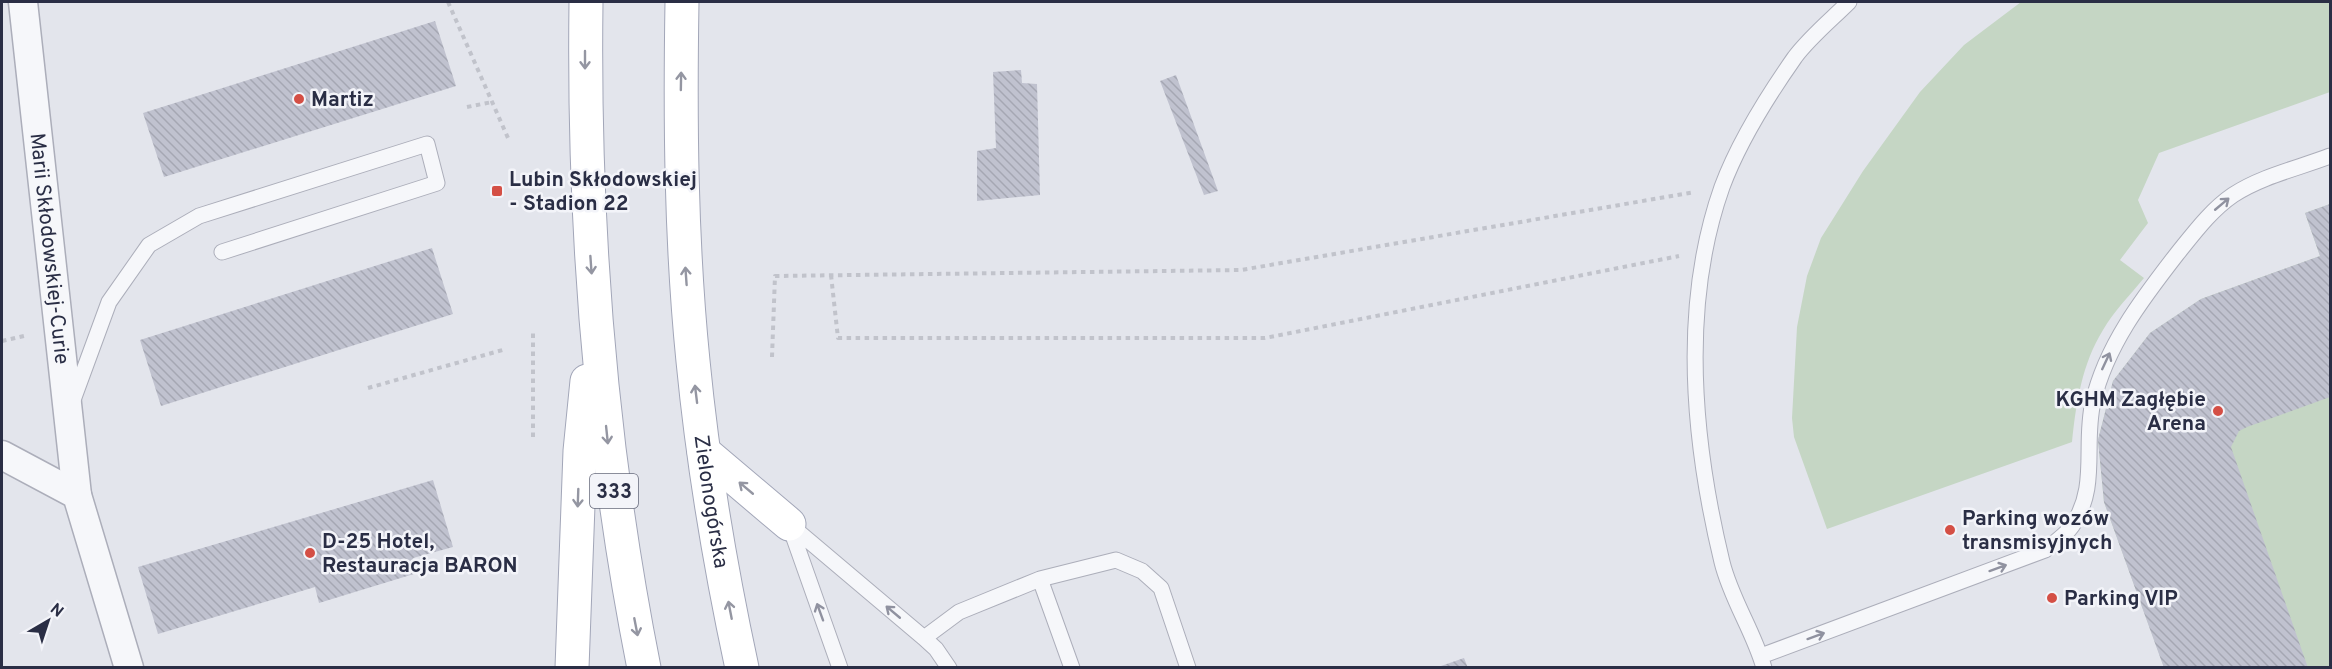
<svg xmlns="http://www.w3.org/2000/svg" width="2332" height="669" font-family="Overpass,sans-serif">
  <defs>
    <pattern id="building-back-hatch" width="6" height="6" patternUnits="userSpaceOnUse" patternTransform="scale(1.5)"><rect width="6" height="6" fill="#c0c2cf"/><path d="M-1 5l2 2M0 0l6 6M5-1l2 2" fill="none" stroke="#a5a7b3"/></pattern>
  </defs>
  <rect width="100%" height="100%" fill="#e3e5ec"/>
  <path fill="#c5d6c4" d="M 2021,2 L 2330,2 L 2330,92 L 2159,153 L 2138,200 L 2148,223 L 2120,260 L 2144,278 C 2130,295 2114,311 2103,330 C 2082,364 2076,403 2072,442 L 1827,529 L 1794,437 L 1792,418 L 1797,327 L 1807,276 L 1821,238 L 1863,171 L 1920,92 L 1964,45 Z
    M 2330,204 L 2330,667 L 2164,667 L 2104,502 L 2098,440 L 2113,381 L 2150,333 L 2201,299 L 2320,256 L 2305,213 Z"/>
  <path fill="url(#building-back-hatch)" d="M 435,21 L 456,86 L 164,177 L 143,113 Z
    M 1021,70 L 1022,83 L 1037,84 L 1040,195 L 977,201 L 977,151 L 996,148 L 993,72 Z
    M 1176,75 L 1218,191 L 1204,195 L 1160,81 Z
    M 2330,204 L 2330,397 L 2247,427 L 2239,431 L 2231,447 L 2308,668 L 2164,668 L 2104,502 L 2098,440 L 2113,381 L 2150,333 L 2201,299 L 2320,256 L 2305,213 Z
    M 432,248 L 453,314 L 161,406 L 140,340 Z
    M 433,480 L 453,547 L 413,558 L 417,573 L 319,603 L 315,587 L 158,634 L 138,567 Z
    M 1464,658 L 1468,668 L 1438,668 L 1438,667 Z"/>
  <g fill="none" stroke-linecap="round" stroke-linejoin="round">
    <defs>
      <path id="service" d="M 73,400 L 109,302 L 149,245 L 199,216 L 427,144 L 437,183 L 222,252
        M 789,524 L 924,638 L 936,649 L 949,668
        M 789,524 L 840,668
        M 1040,579 L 1072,668
        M 924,638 L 959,612 L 1040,579 L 1116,560 L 1142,571 L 1161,588 L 1188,668
        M 1761,656 L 2045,550 C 2054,543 2066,535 2072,526 C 2099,487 2083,445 2093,402 C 2106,346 2142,299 2177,254 C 2194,233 2211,210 2233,195 C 2262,176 2299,168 2330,156
        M 1764,668 C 1754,632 1731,599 1722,562 C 1693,442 1680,306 1722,187 C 1738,144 1769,94 1795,57 C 1810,37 1832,19 1849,2"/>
      <g id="minor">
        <path id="s1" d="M 23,2 L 77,495"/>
        <path d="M 2,455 L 77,495 L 129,668"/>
      </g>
      <g id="primary">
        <path d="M 586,2 C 583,226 600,447 644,668"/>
        <path id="s2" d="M 682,2 C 680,122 681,242 693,361 C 703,464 720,566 742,668"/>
        <path d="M 704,452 L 789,524"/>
        <path d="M 572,668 L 580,451 L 587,381"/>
      </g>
    </defs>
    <use href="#service" stroke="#acaeba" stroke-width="17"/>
    <use href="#minor" stroke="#acaeba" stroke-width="31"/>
    <use href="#primary" stroke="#a2a6b8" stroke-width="35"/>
    <path stroke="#c1c3cb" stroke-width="4" stroke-dasharray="4.5 4.5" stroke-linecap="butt" d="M 448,2 L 508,138
      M 467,107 L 492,102
      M 831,275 L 838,338 L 1265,338 L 1679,256
      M 2,341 L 28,335
      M 772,357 L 775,276 L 1241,270 L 1695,192
      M 368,388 L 506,349
      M 533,437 L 533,329"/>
    <use href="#service" stroke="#f6f7fa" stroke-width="15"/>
    <use href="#minor" stroke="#f6f7fa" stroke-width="28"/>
    <use href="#primary" stroke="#fff" stroke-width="33"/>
  </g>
  <defs><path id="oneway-shaft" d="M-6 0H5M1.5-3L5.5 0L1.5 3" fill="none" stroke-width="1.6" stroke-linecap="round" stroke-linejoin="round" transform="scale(1.5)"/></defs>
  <g stroke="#9496a2">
    <use href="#oneway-shaft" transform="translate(585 60) rotate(90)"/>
    <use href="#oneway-shaft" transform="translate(681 81) rotate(-89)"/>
    <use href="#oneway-shaft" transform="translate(591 265) rotate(86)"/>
    <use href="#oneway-shaft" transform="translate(686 276) rotate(-94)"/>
    <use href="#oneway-shaft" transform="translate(696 394) rotate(-97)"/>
    <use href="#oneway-shaft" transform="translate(607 435) rotate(84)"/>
    <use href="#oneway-shaft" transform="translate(746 488) rotate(-140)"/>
    <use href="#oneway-shaft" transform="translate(578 498) rotate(92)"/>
    <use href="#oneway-shaft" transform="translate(730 610) rotate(-101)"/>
    <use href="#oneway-shaft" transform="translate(636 627) rotate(79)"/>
  </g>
  <g stroke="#9092a0">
    <use href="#oneway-shaft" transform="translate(2222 204) rotate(-40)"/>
    <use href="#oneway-shaft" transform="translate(2106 361) rotate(-65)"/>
    <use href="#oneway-shaft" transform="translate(1998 568) rotate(-20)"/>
    <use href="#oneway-shaft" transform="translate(820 612) rotate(-110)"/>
    <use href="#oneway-shaft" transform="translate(893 612) rotate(-140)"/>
    <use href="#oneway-shaft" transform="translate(1816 636) rotate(-20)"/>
  </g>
  <g fill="#d44f45" stroke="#f3f4f9" stroke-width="2">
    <circle cx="299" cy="99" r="6"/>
    <rect x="491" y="185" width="12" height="12" rx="3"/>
    <circle cx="2218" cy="411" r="6"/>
    <circle cx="1950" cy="530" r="6"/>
    <circle cx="310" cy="553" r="6"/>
    <circle cx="2052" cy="598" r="6"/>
  </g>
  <g text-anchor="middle" stroke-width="5" stroke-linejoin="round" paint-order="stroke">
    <rect fill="#f3f4f9" stroke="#66697b" stroke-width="1.5" x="590" y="474" width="48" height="34" rx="4.5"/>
    <g font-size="20" font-weight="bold" fill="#2a2e45">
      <text x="614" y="498">333</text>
    </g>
    <g font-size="21" font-weight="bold" fill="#2a2e45" stroke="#f3f4f9" text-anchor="start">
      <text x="311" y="106">Martiz</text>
      <text x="509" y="186">Lubin Skłodowskiej<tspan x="509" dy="24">- Stadion 22</tspan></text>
      <text x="2206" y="406" text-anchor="end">KGHM Zagłębie<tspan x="2206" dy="24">Arena</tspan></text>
      <text x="1962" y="525">Parking wozów<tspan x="1962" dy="24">transmisyjnych</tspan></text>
      <text x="322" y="548">D-25 Hotel,<tspan x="322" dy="24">Restauracja BARON</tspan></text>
      <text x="2064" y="605">Parking VIP</text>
    </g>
    <g font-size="21" fill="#2a2e45" stroke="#f3f4f9">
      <text dy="7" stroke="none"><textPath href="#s1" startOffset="248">Marii Skłodowskiej-Curie</textPath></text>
      <text dy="7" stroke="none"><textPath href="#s2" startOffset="501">Zielonogórska</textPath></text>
    </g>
  </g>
  <rect width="2332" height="669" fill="none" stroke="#2a2e45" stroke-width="6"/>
  <g transform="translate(48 621) rotate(39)" stroke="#f3f4f9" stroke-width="4.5" paint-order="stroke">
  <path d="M0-4.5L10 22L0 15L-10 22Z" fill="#2a2e45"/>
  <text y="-9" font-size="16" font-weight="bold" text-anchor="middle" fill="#2a2e45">N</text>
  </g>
</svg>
